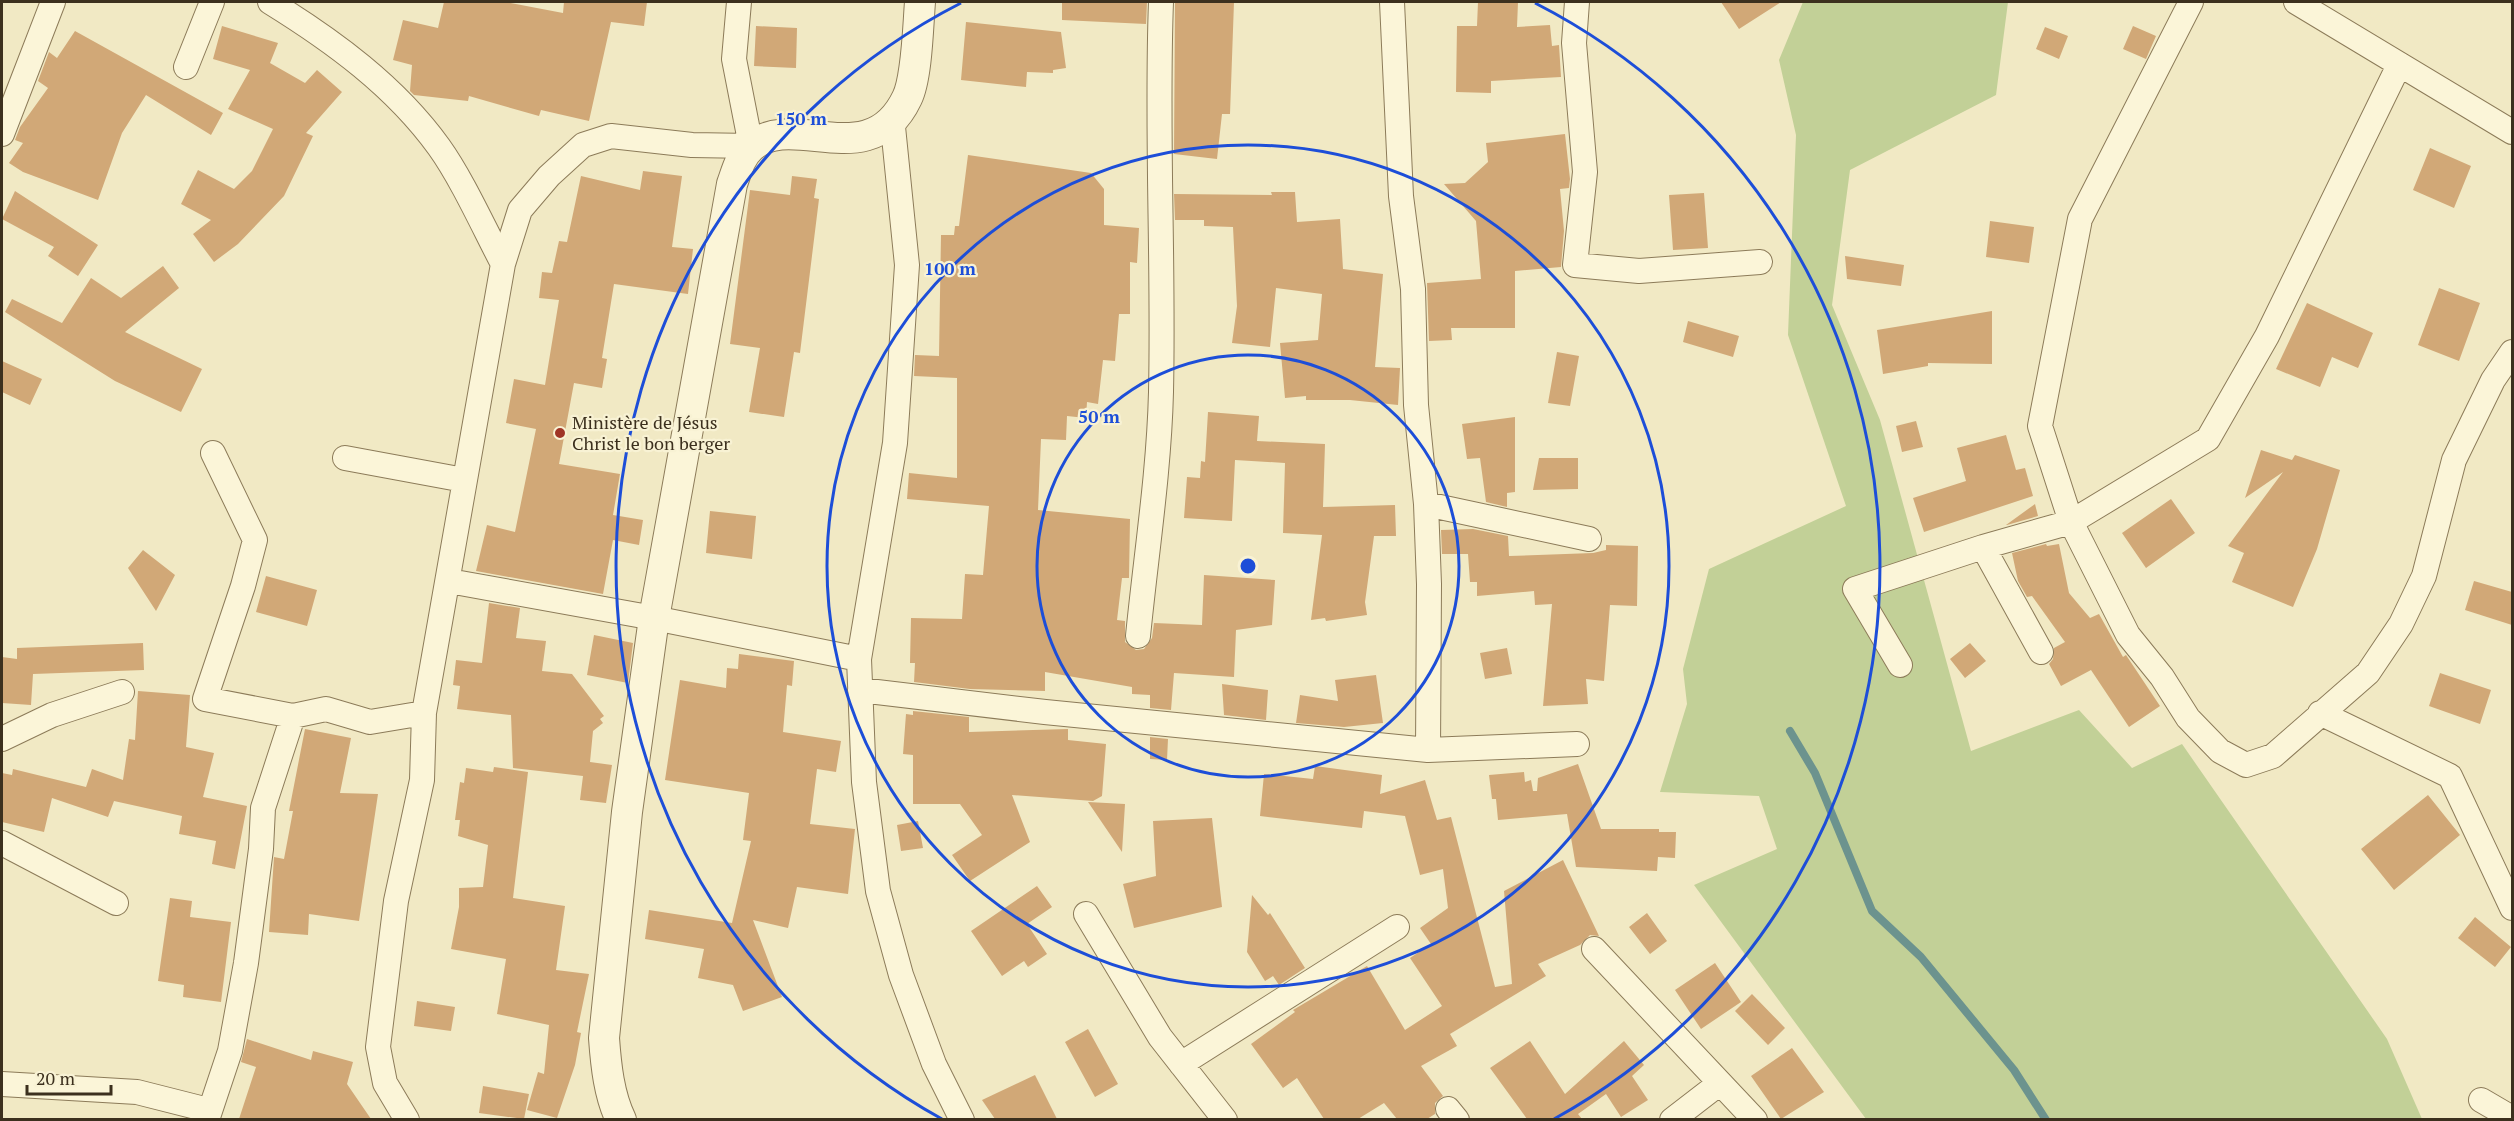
<svg xmlns="http://www.w3.org/2000/svg" width="2514" height="1121" font-family="'PT Serif',serif">
  <rect width="100%" height="100%" fill="#f1e9c4"/>
  <path fill="#c2d097" d="M 1803,2 L 2008,2 L 1996,95 L 1850,170 L 1832,305 L 1880,420 L 1971,751 L 2079,710 L 2132,768 L 2182,744 L 2387,1039 L 2422,1119 L 1866,1119 L 1694,885 L 1777,849 L 1759,796 L 1660,792 L 1687,704 L 1683,669 L 1709,569 L 1846,506 L 1788,335 L 1796,135 L 1779,60 Z"/>
  <g fill="none" stroke-linecap="round" stroke-linejoin="round">
    <path stroke="#6c938e" stroke-width="8" d="M 1790,731 L 1815,773 L 1872,911 L 1921,957 L 2014,1070 L 2046,1120"/>
  </g>
  <path fill="#d1a877" d="M 444,2 L 506,2 L 563,13 L 564,2 L 647,2 L 644,26 L 611,22 L 589,121 L 541,110 L 539,116 L 469,96 L 468,101 L 414,95 L 410,91 L 412,65 L 393,60 L 403,20 L 438,28 Z
    M 1062,2 L 1147,2 L 1146,24 L 1062,20 Z
    M 1175,2 L 1234,2 L 1230,114 L 1222,114 L 1217,159 L 1174,154 Z
    M 1478,2 L 1518,2 L 1517,27 L 1550,25 L 1552,46 L 1559,45 L 1561,77 L 1491,81 L 1491,93 L 1456,92 L 1457,26 L 1477,26 Z
    M 1721,2 L 1781,2 L 1739,29 Z
    M 966,22 L 1061,32 L 1066,68 L 1053,70 L 1053,73 L 1027,72 L 1026,87 L 961,80 Z
    M 222,26 L 278,43 L 270,63 L 305,83 L 317,70 L 342,92 L 306,133 L 313,136 L 284,196 L 238,244 L 214,262 L 193,234 L 211,220 L 181,204 L 198,170 L 234,189 L 252,171 L 273,129 L 228,109 L 250,70 L 213,59 Z
    M 756,26 L 797,28 L 796,68 L 754,66 Z
    M 2133,26 L 2156,36 L 2146,59 L 2123,49 Z
    M 2045,27 L 2068,36 L 2059,59 L 2036,49 Z
    M 75,31 L 223,113 L 211,135 L 146,95 L 122,133 L 98,200 L 23,172 L 9,163 L 23,143 L 15,140 L 20,127 L 48,88 L 38,81 L 49,52 L 57,58 Z
    M 1565,134 L 1570,179 L 1569,188 L 1560,189 L 1564,231 L 1561,267 L 1515,271 L 1515,328 L 1451,328 L 1452,340 L 1429,341 L 1427,283 L 1481,279 L 1476,221 L 1444,184 L 1465,183 L 1488,162 L 1486,143 Z
    M 2430,148 L 2471,166 L 2454,208 L 2413,190 Z
    M 968,155 L 1091,173 L 1104,189 L 1104,225 L 1139,228 L 1137,263 L 1130,262 L 1130,314 L 1119,314 L 1115,361 L 1103,360 L 1098,404 L 1087,402 L 1086,418 L 1067,416 L 1066,440 L 1041,439 L 1038,510 L 1130,519 L 1129,578 L 1122,578 L 1117,620 L 1125,621 L 1125,642 L 1136,650 L 1144,649 L 1152,638 L 1154,623 L 1202,625 L 1204,575 L 1275,580 L 1272,625 L 1236,630 L 1234,677 L 1174,673 L 1171,710 L 1150,708 L 1150,695 L 1132,694 L 1132,687 L 1045,672 L 1045,691 L 970,689 L 914,682 L 915,663 L 910,663 L 911,618 L 962,619 L 965,574 L 983,575 L 989,506 L 907,499 L 909,473 L 957,478 L 957,378 L 914,376 L 915,355 L 939,356 L 941,235 L 954,235 L 955,226 L 959,226 Z
    M 643,171 L 682,176 L 672,247 L 693,249 L 688,294 L 614,284 L 602,358 L 607,359 L 602,388 L 574,383 L 559,464 L 620,474 L 613,515 L 643,520 L 639,545 L 613,540 L 603,594 L 476,571 L 487,525 L 515,532 L 536,429 L 506,423 L 514,379 L 545,385 L 559,300 L 539,298 L 542,272 L 552,273 L 559,241 L 567,242 L 581,176 L 640,190 Z
    M 792,176 L 817,179 L 814,198 L 819,199 L 800,353 L 794,352 L 784,417 L 749,412 L 760,348 L 730,344 L 750,190 L 790,195 Z
    M 15,191 L 98,245 L 78,276 L 48,256 L 54,247 L 2,219 Z
    M 1271,192 L 1295,192 L 1297,222 L 1340,219 L 1343,269 L 1383,274 L 1375,367 L 1400,368 L 1398,405 L 1350,400 L 1306,400 L 1306,396 L 1285,398 L 1280,343 L 1318,340 L 1322,294 L 1276,288 L 1270,347 L 1232,343 L 1237,306 L 1233,227 L 1204,226 L 1204,220 L 1175,220 L 1174,194 L 1272,195 Z
    M 1704,193 L 1708,248 L 1673,250 L 1669,195 Z
    M 1990,221 L 2034,227 L 2029,263 L 1986,257 Z
    M 1845,256 L 1904,265 L 1901,286 L 1847,279 Z
    M 163,266 L 179,288 L 125,332 L 202,369 L 181,412 L 115,381 L 5,312 L 12,299 L 62,323 L 91,278 L 121,298 Z
    M 2439,288 L 2480,303 L 2459,361 L 2418,345 Z
    M 2307,303 L 2373,333 L 2358,368 L 2332,357 L 2320,387 L 2276,369 Z
    M 1992,311 L 1992,364 L 1928,363 L 1928,366 L 1883,374 L 1877,330 Z
    M 1688,321 L 1739,336 L 1733,357 L 1683,342 Z
    M 1557,352 L 1579,356 L 1570,406 L 1548,403 Z
    M 2,361 L 42,379 L 30,405 L 2,392 Z
    M 1208,412 L 1259,416 L 1257,441 L 1325,444 L 1323,507 L 1395,505 L 1396,536 L 1374,536 L 1365,602 L 1367,615 L 1326,621 L 1325,618 L 1311,620 L 1322,535 L 1283,533 L 1285,463 L 1235,460 L 1232,521 L 1184,518 L 1187,477 L 1200,478 L 1201,461 L 1205,462 Z
    M 1515,417 L 1515,492 L 1507,493 L 1507,507 L 1486,502 L 1480,458 L 1467,459 L 1462,424 Z
    M 1916,421 L 1923,447 L 1902,452 L 1896,426 Z
    M 2006,435 L 2016,470 L 2025,468 L 2033,496 L 1924,532 L 1913,498 L 1966,481 L 1957,448 Z
    M 2261,450 L 2292,460 L 2295,455 L 2340,470 L 2317,549 L 2293,607 L 2232,582 L 2244,553 L 2228,546 L 2283,472 L 2245,498 Z
    M 1539,458 L 1578,458 L 1578,489 L 1533,490 Z
    M 2171,499 L 2195,533 L 2146,568 L 2122,533 Z
    M 2035,504 L 2038,516 L 2007,525 L 2006,525 Z
    M 710,511 L 756,516 L 752,559 L 706,553 Z
    M 1473,529 L 1508,536 L 1509,556 L 1593,553 L 1606,550 L 1606,545 L 1638,546 L 1637,606 L 1610,605 L 1604,681 L 1586,679 L 1588,704 L 1543,706 L 1552,604 L 1535,605 L 1534,591 L 1477,596 L 1477,582 L 1470,582 L 1468,554 L 1442,554 L 1441,530 Z
    M 2046,544 L 2047,546 L 2059,544 L 2069,593 L 2090,618 L 2099,614 L 2123,657 L 2126,655 L 2160,706 L 2129,727 L 2091,670 L 2061,686 L 2049,664 L 2053,659 L 2054,648 L 2065,642 L 2032,596 L 2027,597 L 2018,581 L 2012,553 Z
    M 143,550 L 175,575 L 156,611 L 128,568 Z
    M 266,576 L 317,590 L 307,626 L 256,612 Z
    M 2474,581 L 2512,592 L 2512,625 L 2465,610 Z
    M 489,603 L 520,608 L 516,638 L 546,641 L 542,671 L 572,674 L 604,716 L 600,719 L 603,723 L 593,731 L 590,762 L 612,765 L 606,803 L 580,800 L 583,776 L 513,768 L 511,715 L 457,709 L 460,686 L 453,685 L 456,660 L 482,663 Z
    M 594,635 L 633,643 L 628,683 L 587,675 Z
    M 143,643 L 144,670 L 33,674 L 31,705 L 2,703 L 2,657 L 17,659 L 17,648 Z
    M 1970,643 L 1986,661 L 1965,678 L 1950,659 Z
    M 1507,648 L 1512,674 L 1485,679 L 1480,653 Z
    M 739,654 L 794,661 L 792,686 L 787,685 L 783,732 L 841,741 L 836,772 L 817,769 L 810,824 L 855,829 L 848,894 L 797,887 L 788,928 L 753,920 L 782,997 L 743,1011 L 733,985 L 698,978 L 704,949 L 645,939 L 649,910 L 732,923 L 751,841 L 743,840 L 749,793 L 665,780 L 680,680 L 726,688 L 727,668 L 738,669 Z
    M 2440,673 L 2491,690 L 2480,724 L 2429,706 Z
    M 1376,675 L 1383,723 L 1344,727 L 1296,723 L 1300,695 L 1338,701 L 1335,680 Z
    M 1222,684 L 1268,690 L 1266,720 L 1224,715 Z
    M 138,691 L 190,695 L 186,747 L 214,753 L 203,797 L 247,806 L 235,869 L 212,864 L 216,841 L 179,834 L 182,816 L 114,801 L 108,817 L 52,798 L 44,832 L 2,822 L 2,773 L 12,775 L 13,769 L 86,787 L 92,769 L 123,780 L 129,739 L 135,740 Z
    M 913,711 L 969,717 L 969,732 L 1068,729 L 1068,740 L 1106,744 L 1102,796 L 1093,801 L 1012,795 L 1030,842 L 970,881 L 952,855 L 982,835 L 960,804 L 913,804 L 913,755 L 903,754 L 906,714 L 913,715 Z
    M 305,729 L 351,738 L 340,793 L 378,794 L 359,921 L 309,914 L 308,935 L 269,932 L 274,857 L 284,859 L 293,811 L 289,811 Z
    M 1150,737 L 1168,739 L 1167,760 L 1150,759 Z
    M 1578,764 L 1601,829 L 1659,829 L 1659,832 L 1676,832 L 1675,858 L 1658,857 L 1657,871 L 1576,867 L 1567,814 L 1498,820 L 1496,799 L 1492,799 L 1489,775 L 1524,772 L 1525,782 L 1531,780 L 1533,791 L 1537,791 L 1538,778 Z
    M 1315,766 L 1382,775 L 1380,794 L 1425,780 L 1437,820 L 1451,817 L 1495,987 L 1512,984 L 1504,891 L 1563,860 L 1599,936 L 1590,935 L 1580,945 L 1538,964 L 1546,976 L 1450,1034 L 1457,1046 L 1421,1066 L 1443,1096 L 1435,1103 L 1435,1114 L 1427,1119 L 1397,1119 L 1384,1103 L 1358,1119 L 1324,1119 L 1297,1078 L 1283,1088 L 1251,1044 L 1295,1012 L 1293,1010 L 1367,966 L 1405,1030 L 1442,1006 L 1410,958 L 1431,944 L 1420,928 L 1448,908 L 1443,869 L 1420,875 L 1405,816 L 1364,811 L 1362,828 L 1260,816 L 1264,774 L 1313,779 Z
    M 494,767 L 528,772 L 513,898 L 565,906 L 556,970 L 589,974 L 577,1032 L 581,1033 L 575,1065 L 557,1118 L 527,1110 L 538,1072 L 544,1074 L 549,1025 L 497,1014 L 506,959 L 451,949 L 459,907 L 459,888 L 483,887 L 488,845 L 458,836 L 460,820 L 455,820 L 460,782 L 464,783 L 466,768 L 493,772 Z
    M 2428,795 L 2460,835 L 2394,890 L 2361,849 Z
    M 1088,802 L 1125,804 L 1122,852 Z
    M 1212,818 L 1222,907 L 1134,928 L 1123,884 L 1156,876 L 1153,821 Z
    M 918,821 L 923,848 L 901,851 L 897,825 Z
    M 1037,886 L 1052,907 L 1027,924 L 1047,954 L 1028,967 L 1024,961 L 1002,976 L 971,931 Z
    M 1252,895 L 1268,915 L 1270,913 L 1305,968 L 1279,985 L 1273,976 L 1265,981 L 1247,952 Z
    M 170,898 L 192,901 L 190,917 L 231,922 L 221,1002 L 183,997 L 184,985 L 158,981 Z
    M 1647,913 L 1667,941 L 1650,954 L 1629,927 Z
    M 2475,917 L 2511,947 L 2495,967 L 2458,938 Z
    M 1715,963 L 1741,1002 L 1701,1029 L 1675,990 Z
    M 1752,994 L 1785,1028 L 1768,1045 L 1735,1011 Z
    M 417,1001 L 455,1007 L 451,1031 L 414,1026 Z
    M 1088,1029 L 1118,1084 L 1095,1097 L 1065,1042 Z
    M 247,1039 L 311,1060 L 313,1051 L 353,1062 L 347,1084 L 371,1119 L 239,1119 L 256,1067 L 241,1062 Z
    M 1530,1041 L 1565,1094 L 1624,1041 L 1644,1065 L 1632,1076 L 1648,1100 L 1621,1117 L 1606,1094 L 1578,1114 L 1582,1119 L 1527,1119 L 1490,1068 Z
    M 1792,1048 L 1824,1092 L 1781,1119 L 1751,1076 Z
    M 1035,1075 L 1057,1119 L 995,1119 L 982,1100 Z
    M 483,1086 L 529,1094 L 524,1119 L 479,1113 Z"/>
  <g fill="none" stroke-linecap="round" stroke-linejoin="round">
    <defs>
      <path id="minor" d="M 270,2 C 333,41 395,86 439,147 C 462,179 484,228 503,264
        M 1392,2 L 1401,196 L 1413,289 L 1416,405 L 1426,504 L 1429,584 L 1428,750
        M 1577,2 L 1574,43 L 1585,172 L 1575,265 L 1639,271 L 1760,262
        M 2191,2 L 2080,219 L 2040,426 L 2071,522 L 2128,635 L 2162,677 L 2188,718 L 2220,751 L 2246,765 L 2273,756 L 2368,673 L 2401,624 L 2424,576 L 2454,460 L 2493,380 L 2512,352
        M 2296,2 L 2512,132
        M 186,67 L 212,2
        M 892,117 L 907,265 L 895,443 L 859,659 L 864,782 L 878,891 L 901,975 L 934,1064 L 962,1120
        M 2,134 L 53,2
        M 213,453 L 255,540 L 243,586 L 205,699 L 293,716
        M 345,458 L 464,480
        M 1426,504 L 1589,539
        M 1983,547 L 2041,652
        M 449,581 L 654,618 L 859,659
        M 1138,636 C 1146,555 1159,473 1161,392 C 1164,262 1156,132 1161,2
        M 1900,665 L 1855,589 L 1983,547 L 2071,522 L 2208,439 L 2267,336 L 2399,65
        M 860,690 L 1045,712 L 1428,750 L 1577,744
        M 2320,713 L 2450,776 L 2512,908
        M 2,739 L 52,715 L 122,692
        M 2,843 L 116,903
        M 1086,914 L 1160,1037 L 1225,1120
        M 1594,949 L 1755,1120
        M 1181,1064 L 1397,927
        M 2,1084 L 137,1092 L 208,1110
        M 2481,1100 L 2512,1118
        M 1448,1109 L 1457,1120
        M 207,1120 L 230,1051 L 246,963 L 261,849 L 263,808 L 293,716 L 326,709 L 370,722 L 424,713
        M 407,1120 L 385,1083 L 378,1047 L 396,901 L 422,780 L 424,713 L 503,264 L 520,210 L 549,176 L 583,145 L 611,136 L 692,145 L 751,146 L 734,59 L 739,2
        M 1672,1120 L 1720,1083"/>
      <path id="tertiary" d="M 621,1120 C 609,1095 606,1066 604,1038 L 627,812 L 654,618 L 732,184 C 737,170 740,157 751,147 C 792,109 870,176 907,98 C 917,78 918,26 920,2"/>
    </defs>
    <use href="#minor" stroke="#8c7b59" stroke-width="26"/>
    <use href="#tertiary" stroke="#8c7b59" stroke-width="32"/>
    <use href="#minor" stroke="#fbf5d8" stroke-width="24"/>
    <use href="#tertiary" stroke="#fbf5d8" stroke-width="30"/>
  </g>
  <g fill="none" stroke="#1d4ed8" stroke-width="3">
    <circle cx="1248" cy="566" r="211"/>
    <circle cx="1248" cy="566" r="421"/>
    <path d="M942 1119A632 632 0 0 1 961 3M1535 3A632 632 0 0 1 1554 1119"/>
  </g>
  <circle fill="#9f3425" stroke="#f8f2d4" stroke-width="2" cx="560" cy="433" r="6"/>
  <g text-anchor="middle" stroke-width="4.5" stroke-linejoin="round" paint-order="stroke">
    <g font-size="18" fill="#3c301e" stroke="#f8f2d4" text-anchor="start">
      <text x="572" y="429">Ministère de Jésus<tspan x="572" dy="21">Christ le bon berger</tspan></text>
    </g>
  </g>
  <circle cx="1248" cy="566" r="9" fill="#1d4ed8" stroke="#f8f2d4" stroke-width="3"/>
  <g font-size="18" text-anchor="middle" font-weight="bold" fill="#1d4ed8" stroke="#f8f2d4" stroke-width="4.5" stroke-linejoin="round" paint-order="stroke">
    <text x="801" y="125">150 m</text>
    <text x="950" y="275">100 m</text>
    <text x="1099" y="423">50 m</text>
  </g>
  <rect width="2514" height="1121" fill="none" stroke="#3c301e" stroke-width="6"/>
  <path d="M27 1085v9h84v-9" fill="none" stroke="#3c301e" stroke-width="3"/>
  <text x="36" y="1085" font-size="18" fill="#3c301e" stroke="#f8f2d4" stroke-width="4.5" paint-order="stroke">20 m</text>
</svg>
